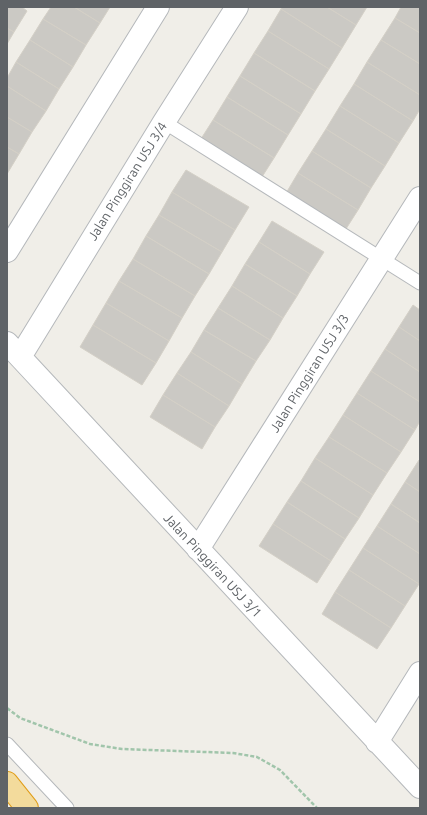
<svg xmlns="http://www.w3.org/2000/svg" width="427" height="815" font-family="Ubuntu,sans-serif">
  <rect width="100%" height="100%" fill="#f0eee8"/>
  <path fill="#cbc9c4" stroke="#d4d0c7" d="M 7,7 L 22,7 L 27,11 L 14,32 L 7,28 Z
    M 51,7 L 74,7 L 100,23 L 86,45 L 43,19 Z
    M 74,7 L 110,7 L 100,23 Z
    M 282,7 L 327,7 L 356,25 L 342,48 L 281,9 Z
    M 327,7 L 367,7 L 356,25 Z
    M 401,7 L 420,7 L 420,33 L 395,18 Z
    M 281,9 L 342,48 L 329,69 L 268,31 Z
    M 395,18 L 420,33 L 420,64 L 381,40 Z
    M 43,19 L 86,45 L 73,67 L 30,40 Z
    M 7,28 L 14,32 L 7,44 Z
    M 268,31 L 329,69 L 315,91 L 254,53 Z
    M 30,40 L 73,67 L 59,89 L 16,62 Z
    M 381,40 L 420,64 L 420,95 L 367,62 Z
    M 254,53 L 315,91 L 301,114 L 240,76 Z
    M 16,62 L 59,89 L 46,111 L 7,86 L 7,78 Z
    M 367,62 L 420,95 L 420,109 L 413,121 L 354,84 Z
    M 240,76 L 301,114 L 288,135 L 227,97 Z
    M 354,84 L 413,121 L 399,143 L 340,106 Z
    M 7,86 L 46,111 L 32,132 L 7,117 Z
    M 227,97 L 288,135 L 274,158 L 213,120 Z
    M 340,106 L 399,143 L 385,166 L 326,129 Z
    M 7,117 L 32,132 L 19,154 L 7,147 Z
    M 213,120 L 274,158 L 260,180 L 199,142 Z
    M 326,129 L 385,166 L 371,188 L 312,151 Z
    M 7,147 L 19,154 L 7,174 Z
    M 312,151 L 371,188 L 358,210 L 298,173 Z
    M 186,170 L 249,207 L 235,230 L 172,192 Z
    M 298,173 L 358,210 L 344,232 L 285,195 Z
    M 172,192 L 235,230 L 222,252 L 159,215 Z
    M 159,215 L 222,252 L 209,274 L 146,236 Z
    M 272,221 L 324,252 L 310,274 L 259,242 Z
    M 146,236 L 209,274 L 195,296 L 133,259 Z
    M 259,242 L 310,274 L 297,296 L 245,264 Z
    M 133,259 L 195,296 L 182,318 L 119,281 Z
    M 245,264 L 297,296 L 283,318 L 232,286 Z
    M 119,281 L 182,318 L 169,341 L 106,303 Z
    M 232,286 L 283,318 L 270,340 L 218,308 Z
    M 106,303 L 169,341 L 156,363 L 93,325 Z
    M 413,305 L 420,310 L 420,341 L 399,327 Z
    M 218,308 L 270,340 L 256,361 L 204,330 Z
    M 93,325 L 156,363 L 142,385 L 80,347 Z
    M 399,327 L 420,341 L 420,372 L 385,349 Z
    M 204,330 L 256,361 L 242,384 L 191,352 Z
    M 385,349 L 420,372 L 420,402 L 371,371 Z
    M 191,352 L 242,384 L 229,406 L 177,373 Z
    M 371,371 L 420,402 L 420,421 L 415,430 L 357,393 Z
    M 177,373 L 229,406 L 215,427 L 163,395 Z
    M 357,393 L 415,430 L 401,452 L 343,415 Z
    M 163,395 L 215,427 L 202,449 L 150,417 Z
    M 343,415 L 401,452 L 387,473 L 329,437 Z
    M 329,437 L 387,473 L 373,495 L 315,458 Z
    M 315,458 L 373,495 L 359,518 L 301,481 Z
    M 419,460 L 420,461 L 420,492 L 405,482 Z
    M 301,481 L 359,518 L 345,539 L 287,502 Z
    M 405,482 L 420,492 L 420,523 L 391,504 Z
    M 287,502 L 345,539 L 331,561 L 273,524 Z
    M 391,504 L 420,523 L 420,554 L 377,526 Z
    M 273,524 L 331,561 L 317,583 L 259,546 Z
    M 377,526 L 420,554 L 420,582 L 419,584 L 363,548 Z
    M 363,548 L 419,584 L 405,606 L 349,570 Z
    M 349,570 L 405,606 L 391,628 L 335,592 Z
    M 335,592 L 391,628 L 377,649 L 322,614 Z"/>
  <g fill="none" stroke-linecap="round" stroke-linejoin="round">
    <defs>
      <path id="lane" d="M 164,122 L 420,283
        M 7,744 L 67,808"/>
      <path id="street" d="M 7,251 L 158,7
        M 7,343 L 420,787
        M 20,357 L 164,122 L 237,7
        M 198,549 L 420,198
        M 377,742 L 420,673"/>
      <path id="highway" d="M 7,783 L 27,808"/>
    </defs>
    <use href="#lane" stroke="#b5b8bb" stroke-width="15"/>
    <use href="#street" stroke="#b5b8bb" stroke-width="24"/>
    <use href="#highway" stroke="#e09d18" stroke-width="24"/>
    <path stroke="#a1c5ab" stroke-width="2.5" stroke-dasharray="4 2" stroke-linecap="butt" d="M 7,708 L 20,718 L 90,744 L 122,749 L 233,753 L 257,757 L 280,770 L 317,808"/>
    <use href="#lane" stroke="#fff" stroke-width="13"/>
    <use href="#street" stroke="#fff" stroke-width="22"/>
    <use href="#highway" stroke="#f3db9c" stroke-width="22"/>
  </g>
  <g text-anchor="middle" stroke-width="3" stroke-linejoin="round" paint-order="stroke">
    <g font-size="13" fill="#5f6367" stroke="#fff">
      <text transform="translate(127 181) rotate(-58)" y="5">Jalan Pinggiran USJ 3/4</text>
      <text transform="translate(309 373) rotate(-58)" y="5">Jalan Pinggiran USJ 3/3</text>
      <text transform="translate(213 565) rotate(47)" y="5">Jalan Pinggiran USJ 3/1</text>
    </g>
  </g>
  <rect width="427" height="815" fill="none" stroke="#5f6367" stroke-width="16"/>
</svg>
